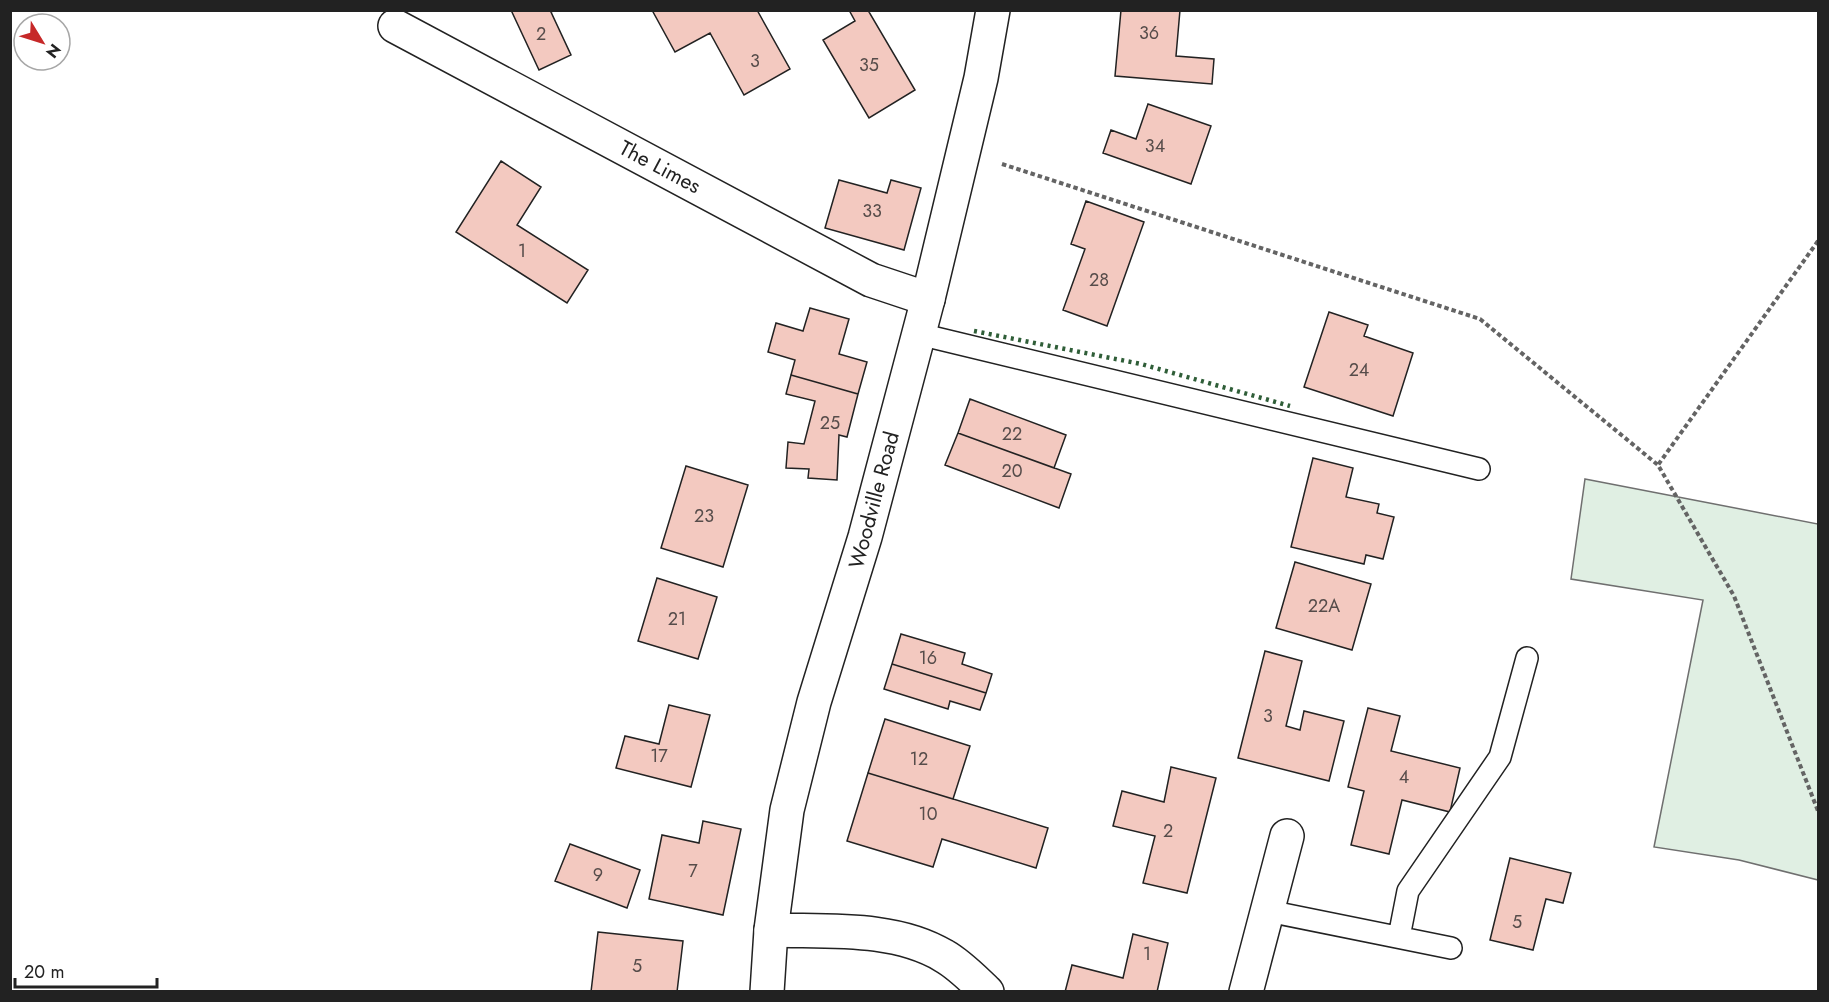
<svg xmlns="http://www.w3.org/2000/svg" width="1829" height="1002" font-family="Jost,sans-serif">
  <rect width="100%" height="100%" fill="#fff"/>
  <path fill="#e0efe3" stroke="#6f6f6f" stroke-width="1.5" d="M 1585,479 L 1818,524 L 1818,880 L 1739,860 L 1654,847 L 1703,600 L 1571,579 Z"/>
  <path fill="#f3c9c0" stroke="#222" stroke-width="1.5" d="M 511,10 L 555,10 L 551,12 L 571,55 L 539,70 Z
    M 652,10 L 757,10 L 790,69 L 744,95 L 710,33 L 675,52 Z
    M 849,10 L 872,10 L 869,12 L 915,90 L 869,118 L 823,40 L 855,21 Z
    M 1121,10 L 1180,10 L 1176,56 L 1214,59 L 1212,84 L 1115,76 Z
    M 1148,104 L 1211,126 L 1191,184 L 1103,153 L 1111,130 L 1136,139 Z
    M 501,161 L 541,187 L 517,225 L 588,270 L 567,303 L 456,232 Z
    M 839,180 L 887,193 L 891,180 L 921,188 L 904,250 L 825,228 Z
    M 1086,201 L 1144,222 L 1107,326 L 1063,310 L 1085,249 L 1071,244 Z
    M 810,308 L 849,319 L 839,354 L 867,362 L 858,394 L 791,375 L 795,360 L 768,352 L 776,323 L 803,331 Z
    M 1329,312 L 1368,325 L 1364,336 L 1413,353 L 1393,416 L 1304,387 Z
    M 791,375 L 858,394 L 847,437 L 839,435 L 837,480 L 808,478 L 809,469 L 786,468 L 788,442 L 804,444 L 815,401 L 786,394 Z
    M 970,399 L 1066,435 L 1054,468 L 958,433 Z
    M 958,433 L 1071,474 L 1059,508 L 945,465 Z
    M 1313,458 L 1353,468 L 1346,497 L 1379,504 L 1377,513 L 1394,517 L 1383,559 L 1366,555 L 1364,564 L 1291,547 Z
    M 686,466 L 748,485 L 723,567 L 661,548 Z
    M 1295,562 L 1371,584 L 1352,650 L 1276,628 Z
    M 657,578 L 717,597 L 698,659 L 638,641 Z
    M 901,634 L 965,653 L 962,664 L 992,674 L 986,693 L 892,664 Z
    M 1265,651 L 1302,661 L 1286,726 L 1300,730 L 1304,711 L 1344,721 L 1329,781 L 1238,758 Z
    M 892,664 L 986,693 L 980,710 L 950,701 L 948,709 L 884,689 Z
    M 669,705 L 710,715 L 691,787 L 616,768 L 625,736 L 659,744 Z
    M 1368,708 L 1400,716 L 1391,751 L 1460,768 L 1450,812 L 1402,800 L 1389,854 L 1351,845 L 1364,791 L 1348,787 Z
    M 885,719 L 970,746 L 953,799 L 868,773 Z
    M 1171,767 L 1216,778 L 1187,893 L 1143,883 L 1155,836 L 1113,826 L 1122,791 L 1164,802 Z
    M 868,773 L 1048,828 L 1036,868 L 942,839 L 933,867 L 847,841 Z
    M 703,821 L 741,829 L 723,915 L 649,899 L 662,835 L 699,843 Z
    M 570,844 L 640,870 L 627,908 L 555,881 Z
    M 1510,858 L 1571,873 L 1563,903 L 1546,899 L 1533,950 L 1490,940 Z
    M 598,932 L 683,941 L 677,992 L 591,992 Z
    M 1133,934 L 1168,943 L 1157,992 L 1065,992 L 1072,965 L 1123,978 Z"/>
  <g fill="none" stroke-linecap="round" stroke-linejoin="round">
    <defs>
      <path id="service" d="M 919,334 L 1479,469
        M 1268,911 L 1451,948
        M 1399,937 L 1408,891 L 1500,757 L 1527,658"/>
      <path id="minor" d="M 395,26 L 871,280 L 928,299
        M 771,930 C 827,932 894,926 944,956 C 960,965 974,980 987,992
        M 1246,992 L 1287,836"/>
      <path id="primary" d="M 767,992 L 771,930 L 787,810 L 814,702 L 865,537 L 928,299 L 981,78 L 993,10"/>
    </defs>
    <use href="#service" stroke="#222" stroke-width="24"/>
    <use href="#minor" stroke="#222" stroke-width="36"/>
    <use href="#primary" stroke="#222" stroke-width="36"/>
    <path stroke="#646464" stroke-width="4" stroke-dasharray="4.5 3" stroke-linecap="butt" d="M 1002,164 L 1480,319 L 1658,465
      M 1818,241 L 1658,465 L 1734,596 L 1818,811"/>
    <use href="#service" stroke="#fff" stroke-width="21"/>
    <use href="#minor" stroke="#fff" stroke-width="33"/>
    <use href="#primary" stroke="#fff" stroke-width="33"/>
    <path stroke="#2f5e38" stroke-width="4.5" stroke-dasharray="3 4.5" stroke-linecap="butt" d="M 974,331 L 1141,364 L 1290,406"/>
  </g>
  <g text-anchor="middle" stroke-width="4.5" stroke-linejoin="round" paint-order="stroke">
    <g font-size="18" fill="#564c4a">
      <text x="1149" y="39">36</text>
      <text x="541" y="40">2</text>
      <text x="755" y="67">3</text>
      <text x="869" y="71">35</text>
      <text x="1155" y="152">34</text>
      <text x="872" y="217">33</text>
      <text x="522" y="257">1</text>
      <text x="1099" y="286">28</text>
      <text x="1359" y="376">24</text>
      <text x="830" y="429">25</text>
      <text x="1012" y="440">22</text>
      <text x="1012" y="477">20</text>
      <text x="704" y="522">23</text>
      <text x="1324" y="612">22A</text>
      <text x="677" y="625">21</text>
      <text x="928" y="664">16</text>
      <text x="1268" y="722">3</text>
      <text x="659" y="762">17</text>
      <text x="919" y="765">12</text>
      <text x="1404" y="783">4</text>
      <text x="928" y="820">10</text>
      <text x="1168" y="837">2</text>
      <text x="693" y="877">7</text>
      <text x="598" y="881">9</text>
      <text x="1517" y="928">5</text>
      <text x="1147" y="960">1</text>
      <text x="637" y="972">5</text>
    </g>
    <g font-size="21" fill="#222" stroke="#fff">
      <text transform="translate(660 167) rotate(28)" y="7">The Limes</text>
      <text transform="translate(874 500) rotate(-75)" y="7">Woodville Road</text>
    </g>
  </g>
  <rect width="1829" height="1002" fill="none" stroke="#222222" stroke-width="24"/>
  <g transform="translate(42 42) rotate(128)"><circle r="28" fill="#ffffff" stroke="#a7a7a7" stroke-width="1.5"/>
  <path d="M0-4.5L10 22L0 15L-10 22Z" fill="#c62828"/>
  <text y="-9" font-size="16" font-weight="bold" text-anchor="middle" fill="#222222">N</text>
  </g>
  <path d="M15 978v9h142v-9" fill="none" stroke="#222222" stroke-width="3"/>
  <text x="24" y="978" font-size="18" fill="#222222" stroke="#ffffff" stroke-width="4.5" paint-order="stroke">20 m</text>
</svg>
